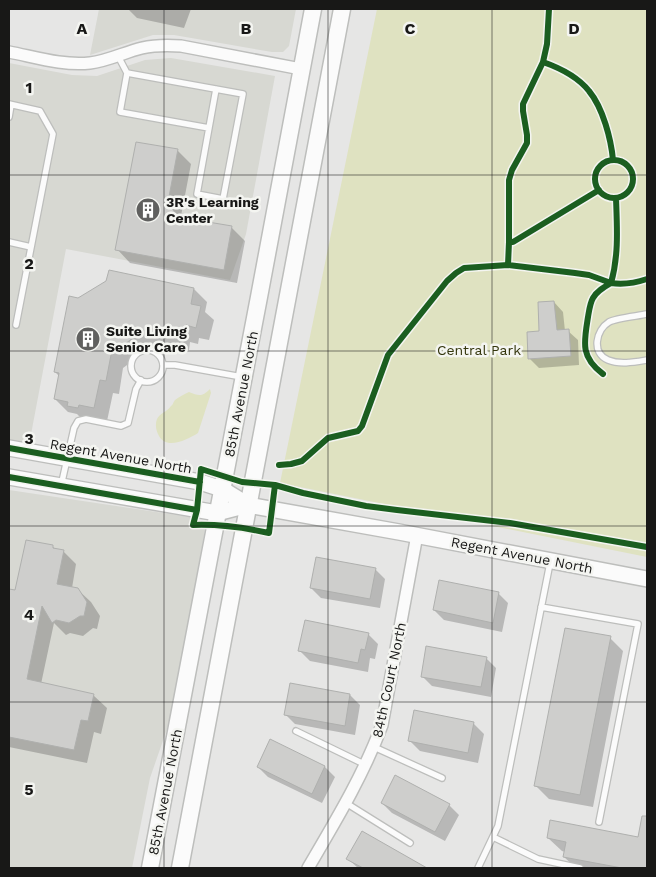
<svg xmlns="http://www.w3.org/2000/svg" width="656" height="877" font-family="'Work Sans',sans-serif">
  <rect width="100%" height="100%" fill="#e6e6e5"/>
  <path fill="#d7d8d2" d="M 99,9 L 296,9 L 289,46 L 283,52 L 272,52 L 174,35 L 153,35 L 90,55 Z
    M 171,58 L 275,76 L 246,234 L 230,280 L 66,249 L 29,445 L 9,442 L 9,63 L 72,75 L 97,76 L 145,60 Z
    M 9,490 L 190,517 L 203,524 L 205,529 L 176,703 L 150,778 L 132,868 L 9,868 Z"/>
  <path fill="#dfe2c1" d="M 377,9 L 647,9 L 647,557 L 280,483 Z
    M 210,389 L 211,393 L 198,433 C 187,440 165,451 158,434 C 156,430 155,424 157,419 C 160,413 167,412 171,406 C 173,405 173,402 175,400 C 179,397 184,394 189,392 C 199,396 202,397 210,389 Z"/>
  <path fill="#0003" d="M 128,9 L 191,9 L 184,28 L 137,18 Z
    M 137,143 L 178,151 L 191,164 L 181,216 L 183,219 L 232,228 L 245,241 L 237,283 L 130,263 L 117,249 Z
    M 194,289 L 207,302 L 205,312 L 214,320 L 209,340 L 199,338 L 198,344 L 190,342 L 189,350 L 157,343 L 123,368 L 119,394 L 113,393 L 107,421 L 82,419 L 77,414 L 68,412 L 55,399 L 59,376 L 55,372 L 79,299 Z
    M 554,302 L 563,312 L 565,331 L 568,331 L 578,340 L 579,365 L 539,368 L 530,359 Z
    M 52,546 L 56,550 L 63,551 L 76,564 L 72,588 L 77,589 L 91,602 L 100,616 L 97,629 L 93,628 L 83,636 L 70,633 L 66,635 L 54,623 L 41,684 L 93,695 L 107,708 L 101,734 L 94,732 L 87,763 L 9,747 L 9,590 L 16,592 Z
    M 375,569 L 385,579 L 380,608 L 321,598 L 311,588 Z
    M 498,593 L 508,603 L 502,632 L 444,620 L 434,610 Z
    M 368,634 L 378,644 L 375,659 L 370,658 L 368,672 L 310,661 L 300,651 Z
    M 610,638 L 623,651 L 593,807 L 549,799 L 536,786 Z
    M 486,658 L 496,668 L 491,697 L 432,686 L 422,676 Z
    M 350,695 L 360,705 L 355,735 L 295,724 L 285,714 Z
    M 474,724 L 484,734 L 478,763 L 420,751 L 410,741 Z
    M 271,741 L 325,767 L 335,777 L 322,803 L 268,777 L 258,767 Z
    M 382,803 L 449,805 L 459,815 L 445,841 L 392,813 Z
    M 642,819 L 647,820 L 647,868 L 576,868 L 564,857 L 565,852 L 562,851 L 548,838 L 638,838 Z
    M 348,859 L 414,862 L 420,868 L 358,868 Z"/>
  <path fill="#cececc" stroke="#afb0ae" d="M 136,142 L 178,149 L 168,202 L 178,217 L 232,226 L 224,270 L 115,250 Z
    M 109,270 L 194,288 L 191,304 L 201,306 L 196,328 L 186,325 L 185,332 L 177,330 L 176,337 L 143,330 L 111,355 L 106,381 L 100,380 L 94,408 L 79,405 L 78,408 L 67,406 L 68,402 L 54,399 L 59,373 L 54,372 L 69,296 L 78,298 L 106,281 Z
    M 554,301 L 557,330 L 569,329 L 571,356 L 528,359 L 527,332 L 539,331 L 538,302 Z
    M 26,540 L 53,545 L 53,548 L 64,550 L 57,584 L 78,588 L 87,602 L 84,616 L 80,616 L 69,623 L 56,620 L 52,623 L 42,606 L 27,679 L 94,694 L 88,721 L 81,720 L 74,750 L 9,737 L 9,589 L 15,590 Z
    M 316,557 L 376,568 L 370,599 L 310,588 Z
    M 439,580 L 499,592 L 493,623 L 433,610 Z
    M 305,620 L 369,633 L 365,650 L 361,649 L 358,663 L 298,651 Z
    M 565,628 L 611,636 L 580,795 L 534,786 Z
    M 426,646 L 487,657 L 481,687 L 421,677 Z
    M 290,683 L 350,694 L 345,726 L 284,715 Z
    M 414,710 L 474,722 L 468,753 L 408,741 Z
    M 270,739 L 325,766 L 312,794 L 257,767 Z
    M 395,775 L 450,804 L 435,832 L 381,803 Z
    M 642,816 L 647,816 L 647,868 L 622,868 L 563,857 L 566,842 L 547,838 L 550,820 L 638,837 Z
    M 362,831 L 427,868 L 363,868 L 346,859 Z"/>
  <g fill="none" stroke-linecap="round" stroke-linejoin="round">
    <defs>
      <path id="service" d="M 118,56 L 127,73 L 243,94 L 223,199 L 197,194 L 216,89
        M 127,73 L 120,112 L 209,128
        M 9,104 L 40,111 L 53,134 L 16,325
        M 9,117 L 11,105
        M 9,242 L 31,247
        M 647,314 C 638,316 616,318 609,322 C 596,330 591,353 608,360 C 620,365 635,362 647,360
        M131 366a16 16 0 1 1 32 0a16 16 0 1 1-32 0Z
        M 163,365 L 175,365 L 242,377
        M 61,486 L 74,428 L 78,421 L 86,419 L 121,426 L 128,423 L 136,389 L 141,380
        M 541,607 L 638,624 L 599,822
        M 296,731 L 366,765
        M 374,747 L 442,778
        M 346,803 L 410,843
        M 493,837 L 538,859 L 580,868
        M 478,868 L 498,826 L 550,563"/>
      <path id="minor" d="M 9,52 C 35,57 63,66 90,63 C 108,61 125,52 142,48 C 155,45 168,45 181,46 L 301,69
        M 308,868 C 335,822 363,776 382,725 L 417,535"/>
      <path id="tertiary" d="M 9,448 L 200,482 L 222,489 L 248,505 L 399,532 L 647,579
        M 9,477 L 217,513 L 248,505"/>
      <path id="secondary" d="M 150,868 L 259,297 L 313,9
        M 180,868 L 342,9"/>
    </defs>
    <use href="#service" stroke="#bdbebc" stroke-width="8"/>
    <use href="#minor" stroke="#bdbebc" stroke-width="14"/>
    <use href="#tertiary" stroke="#bdbebc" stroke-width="18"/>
    <use href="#secondary" stroke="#bdbebc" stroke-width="19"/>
    <use href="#service" stroke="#fbfbfb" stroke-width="5.5"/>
    <use href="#minor" stroke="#fbfbfb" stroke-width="11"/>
    <use href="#tertiary" stroke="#fbfbfb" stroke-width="15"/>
    <use href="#secondary" stroke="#fbfbfb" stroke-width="16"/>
    <defs>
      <path id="cycleway" d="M 549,9 L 547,44 L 543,62 C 560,68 578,77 589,91 C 603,108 611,139 613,160
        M595 179a19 19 0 1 1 38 0a19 19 0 1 1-38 0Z
        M 616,198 C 617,227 619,255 611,283 C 624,285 635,283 647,279
        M 509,242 L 509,180 L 512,170 L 527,143 L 527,135 L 523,111 L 523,104 L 543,62
        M 508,265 L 509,242 L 513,242 L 599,190
        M 9,448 L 200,482
        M 279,465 L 291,464 L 302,461 L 328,438 L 358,431 L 362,426 L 388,355 L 447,281 L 456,273 L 464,268 L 508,265 L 575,273 L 589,275 L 611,283 C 604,287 597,291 593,298 C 590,303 589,311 588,317 C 584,342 580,357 603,374
        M 9,477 L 197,510
        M 275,485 L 269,533 C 242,527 220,524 193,525 L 197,510 L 201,469 L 242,482 L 275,485 L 303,493 L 366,506 L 397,510 L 510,523 L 647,547"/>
    </defs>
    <use href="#cycleway" stroke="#f4f5f1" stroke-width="9"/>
    <use href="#cycleway" stroke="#1b5e20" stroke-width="6"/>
  </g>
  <path fill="none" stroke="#181817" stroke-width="1" stroke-opacity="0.55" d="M 164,9 L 164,868M 328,9 L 328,868M 492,9 L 492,868M 9,175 L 647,175M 9,351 L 647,351M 9,526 L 647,526M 9,702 L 647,702"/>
  <defs>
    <symbol id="building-disc" viewBox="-11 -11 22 22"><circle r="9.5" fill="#60605f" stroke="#f4f5f1"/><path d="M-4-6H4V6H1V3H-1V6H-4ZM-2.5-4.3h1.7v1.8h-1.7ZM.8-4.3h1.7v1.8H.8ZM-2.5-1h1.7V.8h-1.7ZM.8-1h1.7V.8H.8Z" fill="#fff"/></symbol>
  </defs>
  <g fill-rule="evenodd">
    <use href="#building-disc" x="134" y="196" width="28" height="28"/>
    <use href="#building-disc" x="74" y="325" width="28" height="28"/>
  </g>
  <g text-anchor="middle" stroke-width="5" stroke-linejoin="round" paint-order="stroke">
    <g font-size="14" font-weight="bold" fill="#181817" stroke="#f4f5f1" text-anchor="start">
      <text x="166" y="207">3R's Learning<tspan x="166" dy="16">Center</tspan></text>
      <text x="106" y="336">Suite Living<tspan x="106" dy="16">Senior Care</tspan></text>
    </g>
    <g font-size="14" fill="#34360d" stroke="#f4f5f1">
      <text x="479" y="355">Central Park</text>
    </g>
    <g font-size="14" fill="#181817" stroke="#f4f5f1">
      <text transform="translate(241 394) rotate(-79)" y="5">85th Avenue North</text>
      <text transform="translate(121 456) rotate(10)" y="5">Regent Avenue North</text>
      <text transform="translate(522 555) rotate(11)" y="5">Regent Avenue North</text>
      <text transform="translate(389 680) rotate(-78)" y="5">84th Court North</text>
      <text transform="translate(165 792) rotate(-79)" y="5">85th Avenue North</text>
    </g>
  </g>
  <g font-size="16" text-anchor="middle" font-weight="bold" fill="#181817" stroke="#f4f5f1" stroke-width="5" stroke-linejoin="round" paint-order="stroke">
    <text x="82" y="34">A</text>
    <text x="246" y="34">B</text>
    <text x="410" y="34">C</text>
    <text x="574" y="34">D</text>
    <text x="29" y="93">1</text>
    <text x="29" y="269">2</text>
    <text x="29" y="444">3</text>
    <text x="29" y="620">4</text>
    <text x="29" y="795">5</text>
  </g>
  <rect width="656" height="877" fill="none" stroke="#181817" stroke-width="20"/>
</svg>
